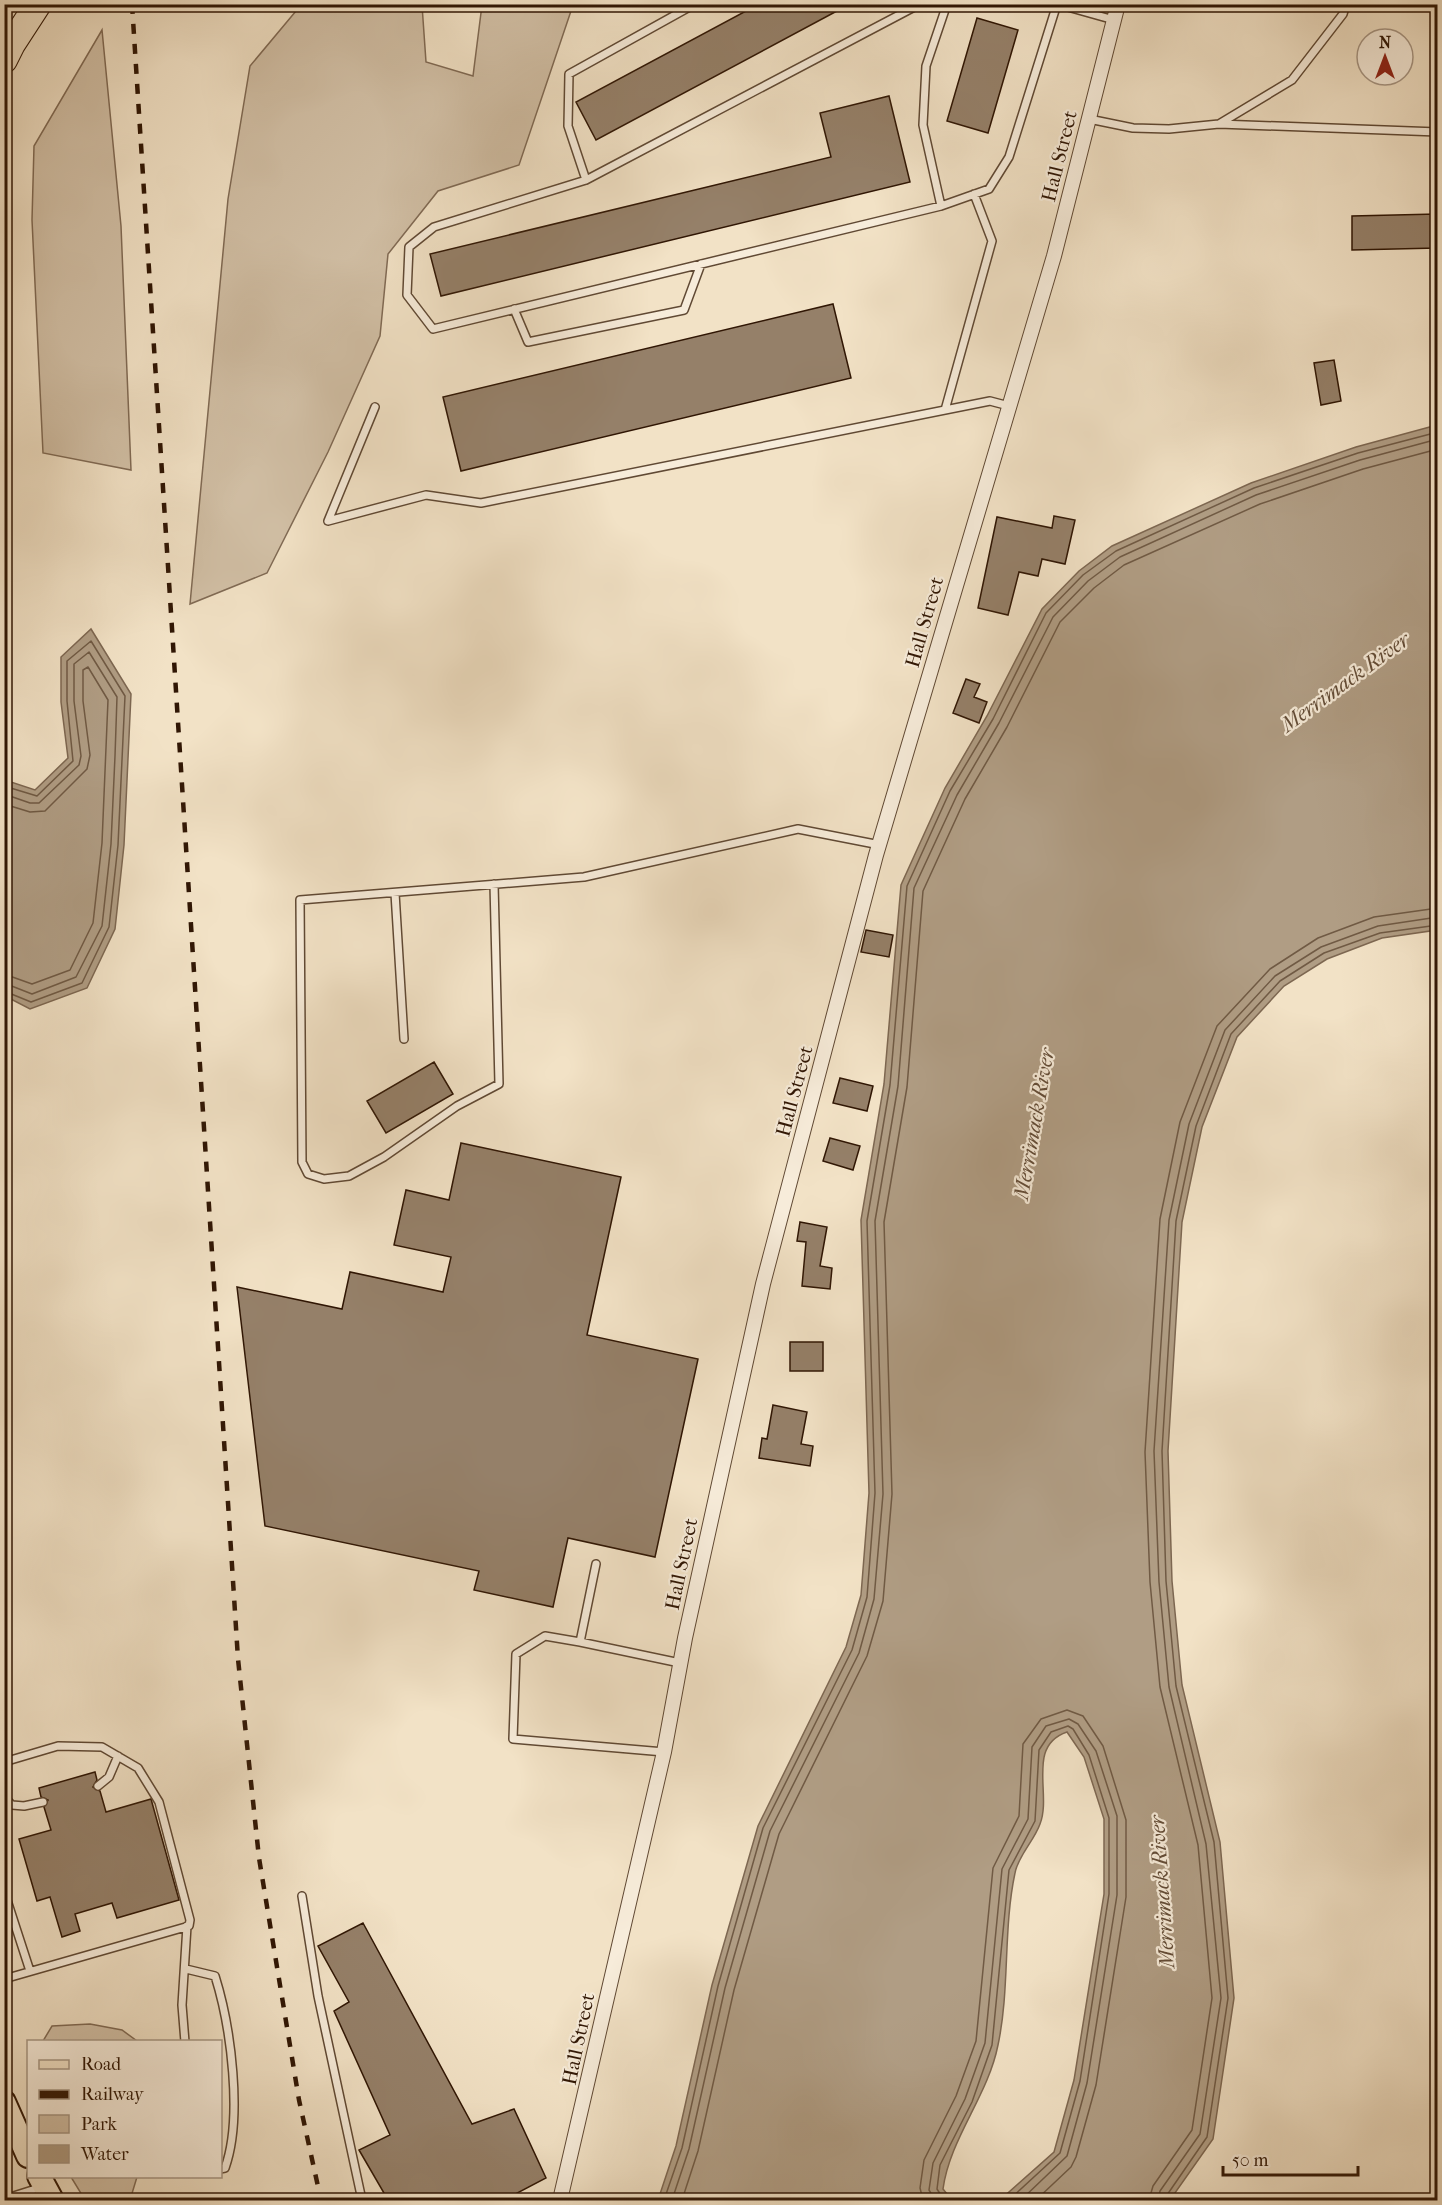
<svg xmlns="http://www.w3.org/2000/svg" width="1442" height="2205" font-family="'IM FELL French Canon',serif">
  <rect width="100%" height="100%" fill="#f2e2c6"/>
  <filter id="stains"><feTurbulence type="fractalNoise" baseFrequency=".00333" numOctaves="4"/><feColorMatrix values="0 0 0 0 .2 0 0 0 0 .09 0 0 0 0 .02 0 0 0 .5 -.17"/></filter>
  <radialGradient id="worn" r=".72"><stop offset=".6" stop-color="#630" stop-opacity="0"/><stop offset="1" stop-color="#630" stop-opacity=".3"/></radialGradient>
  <path fill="#d1bfa5" stroke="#806a54" stroke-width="1.5" d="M 422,5 L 426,62 L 473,76 L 482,5 L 573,5 L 519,165 L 438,191 L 388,254 L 380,336 L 328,452 L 267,573 L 190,604 L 228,199 L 250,66 L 301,5 Z
    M 102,30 L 121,226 L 131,470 L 43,453 L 32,220 L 34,146 Z
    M 90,2024 L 122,2030 L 137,2041 L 43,2041 L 52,2026 Z
    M 71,2177 L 137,2177 L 130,2200 L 85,2200 Z"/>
  <path fill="#b09d84" stroke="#7d6751" stroke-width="1.5" d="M 1437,425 L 1437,930 L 1382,938 L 1327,959 L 1284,986 L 1237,1037 L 1202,1127 L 1182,1222 L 1168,1451 L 1172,1581 L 1182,1685 L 1220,1842 L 1234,1998 L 1213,2139 L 1170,2200 L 1000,2200 L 1054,2152 L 1074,2080 L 1104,1894 L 1104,1819 L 1084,1757 L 1067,1732 C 1026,1746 1052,1794 1040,1824 C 1034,1841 1018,1856 1015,1873 C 1003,1929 1010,1989 998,2045 C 988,2096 950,2138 943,2189 L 952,2200 L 658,2200 L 676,2146 L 712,1985 L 758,1826 L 846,1647 L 861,1595 L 869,1493 L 861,1220 L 884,1084 L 901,885 L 945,788 L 987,716 L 1042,609 L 1079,571 L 1112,546 L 1251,483 L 1356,447 Z
    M 91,629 L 131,694 L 124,845 L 115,929 L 87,988 L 30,1009 L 5,996 L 5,780 L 35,790 L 68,758 L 61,702 L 61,657 Z"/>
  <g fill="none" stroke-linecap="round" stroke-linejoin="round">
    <path stroke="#705a44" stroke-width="1.5" d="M 4,786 L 37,796 L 73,761 L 67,701 L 67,661 L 91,641 L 125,696 L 118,845 L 109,927 L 82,983 L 31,1002 L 4,991
      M 4,794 L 30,803 L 39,803 L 79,765 L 81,756 L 74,701 L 74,664 L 89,652 L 117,697 L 115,756 L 111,844 L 102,926 L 76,977 L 32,994 L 4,983
      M 4,804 L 30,812 L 45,811 L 87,769 L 90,755 L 83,701 L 83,670 L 88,667 L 108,700 L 102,843 L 93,923 L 70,970 L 32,984 L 4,974
      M 664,2200 L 682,2148 L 718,1986 L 763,1828 L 852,1650 L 867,1597 L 875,1493 L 867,1221 L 890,1085 L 907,886 L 950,791 L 993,719 L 1046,613 L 1083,575 L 1116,551 L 1254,488 L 1358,453 L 1438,432
      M 672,2200 L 689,2149 L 725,1988 L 770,1831 L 859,1653 L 874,1599 L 883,1494 L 875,1221 L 898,1086 L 914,888 L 957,795 L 999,723 L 1053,617 L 1088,581 L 1120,557 L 1256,495 L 1360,460 L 1438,439
      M 682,2200 L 698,2151 L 734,1990 L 779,1834 L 867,1656 L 883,1601 L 892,1494 L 884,1222 L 907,1087 L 923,891 L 965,799 L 1007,727 L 1060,622 L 1094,588 L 1124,565 L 1260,504 L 1363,469 L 1438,449
      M 923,2200 L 920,2188 L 924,2160 L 956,2096 L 976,2041 L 993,1868 L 1019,1816 L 1023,1744 L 1041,1719 L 1067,1710 L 1083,1716 L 1103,1746 L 1126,1820 L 1126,1897 L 1096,2085 L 1076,2157 L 1071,2167 L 1036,2200
      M 935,2200 L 929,2190 L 933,2163 L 965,2099 L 985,2043 L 1002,1869 L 1028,1819 L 1032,1747 L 1046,1726 L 1069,1719 L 1078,1724 L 1096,1751 L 1117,1816 L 1117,1895 L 1087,2083 L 1067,2156 L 1021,2200
      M 944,2200 L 937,2189 L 940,2165 L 972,2102 L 992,2045 L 1009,1870 L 1035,1821 L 1039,1750 L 1051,1732 L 1068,1726 L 1073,1729 L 1089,1755 L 1109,1818 L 1109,1894 L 1080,2081 L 1060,2153 L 1009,2200
      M 1149,2200 L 1153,2186 L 1192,2130 L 1212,1998 L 1198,1845 L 1160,1687 L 1150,1582 L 1145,1452 L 1160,1219 L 1180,1122 L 1217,1026 L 1270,969 L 1318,938 L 1374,917 L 1438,908
      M 1158,2200 L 1160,2191 L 1200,2134 L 1221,1998 L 1206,1844 L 1169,1687 L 1159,1582 L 1154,1451 L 1169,1220 L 1189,1124 L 1225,1030 L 1275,976 L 1321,947 L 1378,926 L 1438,917
      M 1166,2200 L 1167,2195 L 1207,2137 L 1228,1998 L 1214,1842 L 1176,1686 L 1166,1581 L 1162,1451 L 1176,1221 L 1196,1126 L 1231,1034 L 1280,981 L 1324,953 L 1380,933 L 1438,925"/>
  </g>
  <path fill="#958069" stroke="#301604" stroke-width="1.5" d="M 759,4 L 850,4 L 596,140 L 576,102 Z
    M 977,18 L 1018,30 L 988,133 L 947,121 Z
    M 889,96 L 910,182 L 441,296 L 430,254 L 831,157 L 820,113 Z
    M 1437,214 L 1437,248 L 1352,250 L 1352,216 Z
    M 833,304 L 851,378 L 461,471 L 443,397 Z
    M 1334,360 L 1341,401 L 1321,405 L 1314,363 Z
    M 1054,516 L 1075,520 L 1065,564 L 1042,559 L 1038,576 L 1019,572 L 1008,615 L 978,608 L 997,517 L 1052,528 Z
    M 966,679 L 980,684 L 974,697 L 987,702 L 979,723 L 953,713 Z
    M 866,930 L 893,935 L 889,957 L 861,952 Z
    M 434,1062 L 453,1094 L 386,1133 L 367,1101 Z
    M 840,1078 L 873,1086 L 867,1111 L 833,1103 Z
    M 830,1138 L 860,1146 L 853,1170 L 823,1161 Z
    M 461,1143 L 621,1177 L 587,1335 L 698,1359 L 655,1557 L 568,1538 L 553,1607 L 474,1590 L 479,1571 L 265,1526 L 237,1287 L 342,1309 L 350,1272 L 443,1292 L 451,1257 L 394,1245 L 406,1190 L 449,1200 Z
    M 800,1222 L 827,1227 L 820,1266 L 832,1268 L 830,1289 L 802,1286 L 806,1242 L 797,1241 Z
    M 790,1342 L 823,1342 L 823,1371 L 790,1371 Z
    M 773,1405 L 807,1412 L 801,1444 L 813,1446 L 810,1466 L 759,1458 L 762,1438 L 767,1439 Z
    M 95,1772 L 97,1780 L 93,1787 L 100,1791 L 106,1812 L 151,1799 L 179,1900 L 117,1918 L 112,1903 L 75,1914 L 80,1931 L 62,1937 L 50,1897 L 37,1901 L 19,1839 L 51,1830 L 44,1807 L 48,1800 L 41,1797 L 39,1788 Z
    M 363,1923 L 472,2124 L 514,2109 L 546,2178 L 504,2200 L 388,2200 L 359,2150 L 390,2135 L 334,2011 L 349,2002 L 318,1946 Z"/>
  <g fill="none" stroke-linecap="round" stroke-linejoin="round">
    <defs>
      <path id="service" d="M 695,4 L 569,74 L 568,126 L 586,180 L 434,227 L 409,247 L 407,295 L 433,329 L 941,206 L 989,189 L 1009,157 L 1057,4
        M 1057,4 L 1114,20
        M 1089,119 L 1133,128 L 1169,129 L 1219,124 L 1292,80 L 1343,14 L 1346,4
        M 1219,124 L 1438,132
        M 586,180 L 920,4
        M 941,206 L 923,125 L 926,66 L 947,4
        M 514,309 L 528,342 L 684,310 L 701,264
        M 375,407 L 328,521 L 426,495 L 481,503 L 990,401 L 1009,406
        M 945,410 L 992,241 L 974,194
        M 494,884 L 499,1084 L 457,1106 L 384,1157 L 349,1176 L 324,1179 L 308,1174 L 302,1162 L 300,900 L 584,877 L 798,829 L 880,845
        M 395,893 L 404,1039
        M 596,1564 L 580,1642 L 545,1636 L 516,1654 L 513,1739 L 664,1752
        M 580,1642 L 680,1663
        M 4,1762 L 58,1746 L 102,1747 L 138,1768 L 159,1802 L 190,1920 L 189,1926 L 4,1979
        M 98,1786 L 109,1777 L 118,1756
        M 4,1797 L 12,1805 L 24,1806 L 43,1802
        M 4,1891 L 30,1971
        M 302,1896 L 318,1996 L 362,2200
        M 186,1969 L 215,1976 C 231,2027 243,2118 225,2168 L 220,2169
        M 185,2042 L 182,2005 L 187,1926
        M 4,2199 L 42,2187"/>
      <path id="minor" d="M 560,2200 L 664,1752 L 685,1638 L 763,1284 L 876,855 L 1054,256 L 1118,4"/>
      <path id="primary" d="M 4,2102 L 28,2156
        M 39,2176 L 52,2200"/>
      <path id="motorway" d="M 4,60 L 12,44 L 38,4"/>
    </defs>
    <use href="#service" stroke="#604934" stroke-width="10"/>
    <use href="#minor" stroke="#604934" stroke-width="16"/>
    <use href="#primary" stroke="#301604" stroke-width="26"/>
    <use href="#motorway" stroke="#301604" stroke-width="28"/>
    <use href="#service" stroke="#f7ecda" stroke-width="7"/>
    <use href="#minor" stroke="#f7ecda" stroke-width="14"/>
    <use href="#primary" stroke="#f2e2c6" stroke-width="22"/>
    <use href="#motorway" stroke="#f2e2c6" stroke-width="26"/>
    <path stroke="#301604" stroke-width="4.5" stroke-dasharray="10 10" stroke-linecap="butt" d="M 132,4 L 238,1659 L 259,1858 L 299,2100 L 321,2200"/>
  </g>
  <g text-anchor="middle" stroke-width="4.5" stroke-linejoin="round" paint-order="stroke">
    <g font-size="20" fill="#301604" stroke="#f7ecda">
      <text transform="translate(1059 156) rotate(-76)" y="7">Hall Street</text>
      <text transform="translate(924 622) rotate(-74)" y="7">Hall Street</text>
      <text transform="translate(794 1091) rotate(-75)" y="7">Hall Street</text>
      <text transform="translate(681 1564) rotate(-78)" y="7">Hall Street</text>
      <text transform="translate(578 2039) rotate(-78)" y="7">Hall Street</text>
    </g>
    <g font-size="21" font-style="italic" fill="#634c37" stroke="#f7ecda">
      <text transform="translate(1345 682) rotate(-36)" y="7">Merrimack River</text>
      <text transform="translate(1034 1124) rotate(-80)" y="7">Merrimack River</text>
      <text transform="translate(1162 1892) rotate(-94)" y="7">Merrimack River</text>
    </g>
  </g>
  <rect width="1442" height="2205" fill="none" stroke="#f2e2c6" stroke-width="24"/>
  <rect x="6" y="6" width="1430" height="2193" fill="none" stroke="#301604" stroke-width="3"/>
  <rect x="12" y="12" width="1418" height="2181" fill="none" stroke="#301604" stroke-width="1.5"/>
  <rect x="27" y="2040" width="195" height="138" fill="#f7ecda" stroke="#a79684" stroke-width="1.5"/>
  <rect x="39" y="2060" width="30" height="9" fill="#f2e2c6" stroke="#a79684" stroke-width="1.5"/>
  <text x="81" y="2070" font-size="18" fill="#301604">Road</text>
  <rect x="39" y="2090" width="30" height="9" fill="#301604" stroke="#a79684" stroke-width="1.5"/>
  <text x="81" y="2100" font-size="18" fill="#301604">Railway</text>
  <rect x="39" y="2115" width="30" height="18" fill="#d1bfa5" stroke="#a79684" stroke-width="1.5"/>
  <text x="81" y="2130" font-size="18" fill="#301604">Park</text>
  <rect x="39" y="2145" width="30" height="18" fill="#b09d84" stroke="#a79684" stroke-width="1.5"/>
  <text x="81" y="2160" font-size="18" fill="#301604">Water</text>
  <g transform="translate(1385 57)"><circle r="28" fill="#f7ecda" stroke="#a79684" stroke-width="1.5"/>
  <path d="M0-4.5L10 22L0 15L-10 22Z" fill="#8f2418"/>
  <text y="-9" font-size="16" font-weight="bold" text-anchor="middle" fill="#301604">N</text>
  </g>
  <path d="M1223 2166v9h135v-9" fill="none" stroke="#301604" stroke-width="3"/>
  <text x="1232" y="2166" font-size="18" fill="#301604" stroke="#f7ecda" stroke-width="4.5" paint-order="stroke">50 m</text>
  <rect width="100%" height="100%" filter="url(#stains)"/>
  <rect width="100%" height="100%" fill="url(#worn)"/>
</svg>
